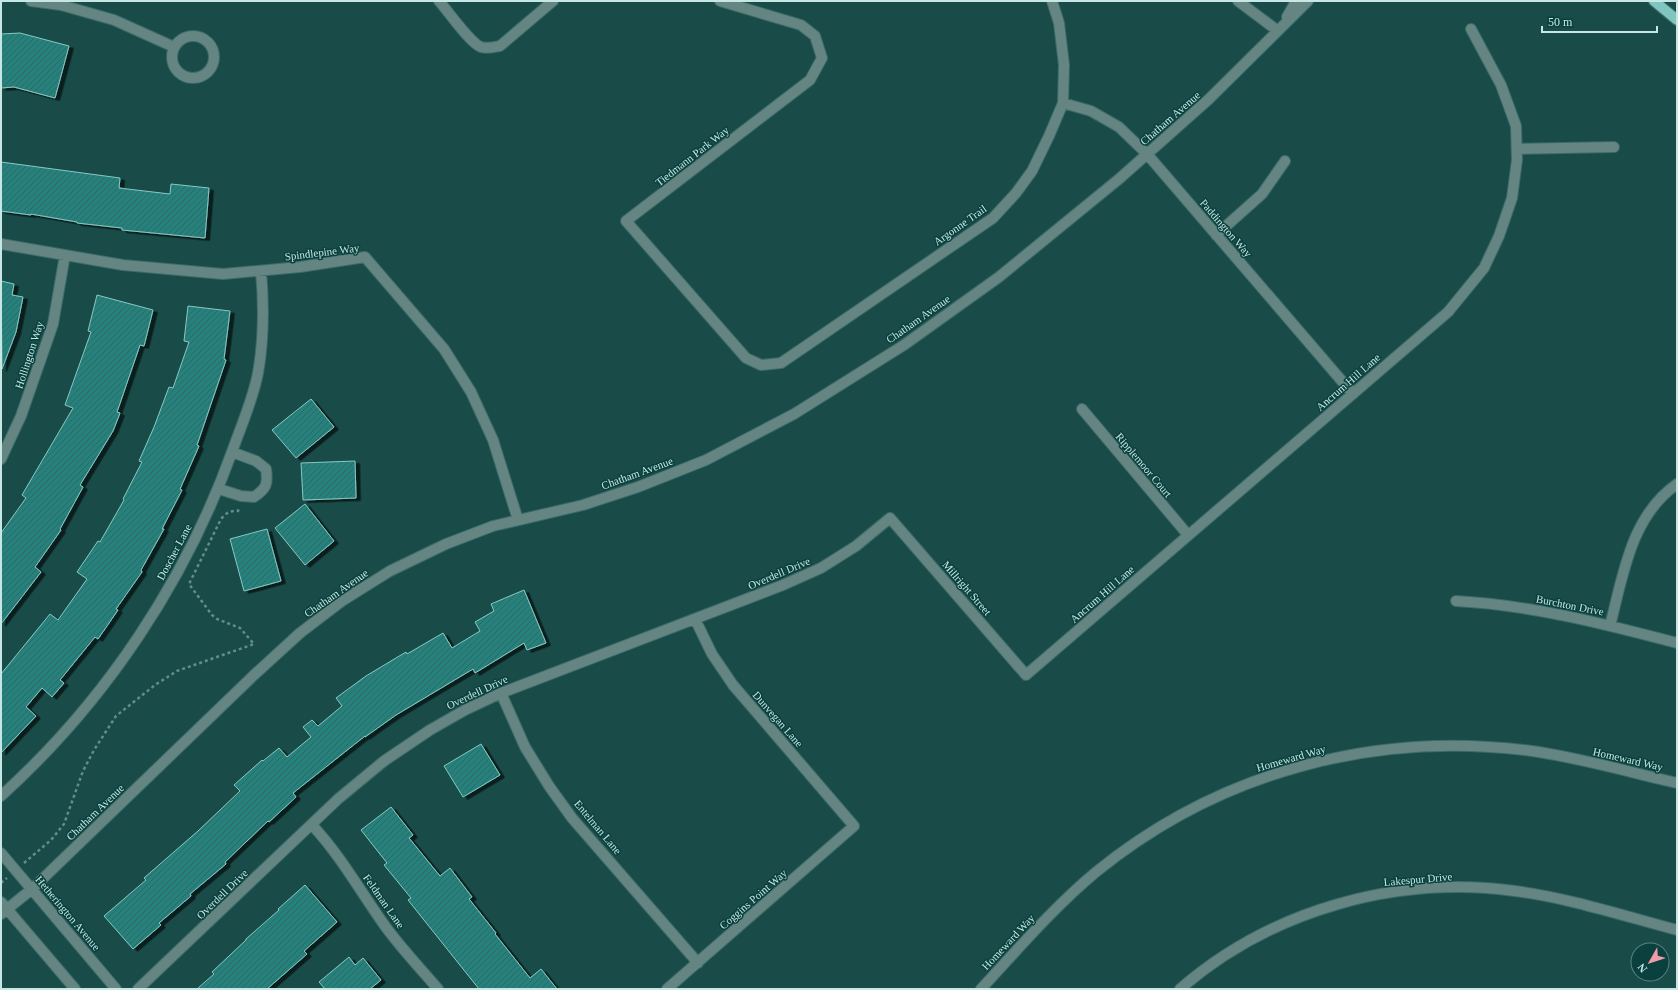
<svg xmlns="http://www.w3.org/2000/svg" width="1678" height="990" font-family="Georgia,serif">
  <defs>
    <pattern id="building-hatch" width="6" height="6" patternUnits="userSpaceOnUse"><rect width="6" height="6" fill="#27817c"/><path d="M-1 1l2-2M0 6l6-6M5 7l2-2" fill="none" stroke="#2f6966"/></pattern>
    <filter id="shadow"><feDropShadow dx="4.5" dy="2.5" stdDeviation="0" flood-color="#0009"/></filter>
  </defs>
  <rect width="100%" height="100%" fill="#194c49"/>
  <path fill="url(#building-hatch)" stroke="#87c9c4" filter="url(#shadow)" d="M 20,33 L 69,46 L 55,98 L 14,87 L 1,88 L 1,34 Z
    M 1,162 L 120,178 L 119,188 L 170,194 L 171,184 L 209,188 L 205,238 L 122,230 L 122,228 L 77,223 L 77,222 L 31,214 L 31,215 L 1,211 Z
    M 1,281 L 14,284 L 12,295 L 23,297 L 16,332 L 2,369 Z
    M 97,295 L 153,310 L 144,346 L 140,345 L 117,412 L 120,413 L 113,431 L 80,485 L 83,487 L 60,529 L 61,530 L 35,567 L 41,572 L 1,624 L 1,533 L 26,498 L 22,495 L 73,408 L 65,405 L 91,332 L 88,331 Z
    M 188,306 L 230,311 L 224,359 L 226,360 L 197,445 L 199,446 L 180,489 L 182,490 L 162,529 L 164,529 L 141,570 L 142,572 L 116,609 L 118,610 L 98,639 L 95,637 L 60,680 L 64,683 L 52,697 L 42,688 L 26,707 L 36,716 L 1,753 L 1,674 L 50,614 L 58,620 L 87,579 L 77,572 L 98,541 L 100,542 L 124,500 L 123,499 L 142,462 L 139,461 L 154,427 L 169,387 L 173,388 L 189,342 L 184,341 Z
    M 311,399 L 334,427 L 296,458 L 272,430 Z
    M 355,461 L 356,498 L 303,500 L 301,463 Z
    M 305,504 L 334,541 L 305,565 L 275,528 Z
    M 267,529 L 281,581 L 244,591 L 230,539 Z
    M 524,590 L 546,643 L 527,650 L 524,643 L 475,673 L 473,669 L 396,715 L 365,737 L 365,736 L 293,793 L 296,797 L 269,822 L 268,821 L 225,862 L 226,864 L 190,894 L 191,896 L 159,923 L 161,925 L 133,949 L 104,916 L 146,880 L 144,878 L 198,831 L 240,791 L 234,785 L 262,760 L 263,761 L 279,748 L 287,757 L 311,737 L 303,727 L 312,720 L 318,726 L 342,706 L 336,698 L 366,676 L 406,652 L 407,654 L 443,633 L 452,648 L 480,631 L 475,622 L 494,611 L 491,604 Z
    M 481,744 L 500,775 L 463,797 L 444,766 Z
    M 391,807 L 413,835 L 409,838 L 440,876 L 450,868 L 472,897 L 469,899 L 496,933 L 495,934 L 530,978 L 541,969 L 557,989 L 479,989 L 408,900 L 411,898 L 384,865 L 387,863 L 361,830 Z
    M 305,885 L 337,922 L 304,951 L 307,954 L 267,989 L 197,989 L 214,974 L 212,972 L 246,940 L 246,939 L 279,910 L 278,909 Z
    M 349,957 L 355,965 L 363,958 L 381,980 L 370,989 L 325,989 L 319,982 Z"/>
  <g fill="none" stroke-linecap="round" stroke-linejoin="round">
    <defs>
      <path id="minor" d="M 31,1 L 61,5 L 114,20 L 174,47
        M 439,1 C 448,11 470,43 481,47 C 487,49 494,47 500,46 L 553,1
        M 720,1 L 801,25 L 815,36 L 822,58 L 810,80 L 626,221 L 746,358 L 761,365 L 781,363 L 993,218 L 1016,193 L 1032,171 L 1049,136 L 1063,103 L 1064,65 L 1059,23 L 1052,1
        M 1238,1 L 1278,31
        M 1287,17 L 1296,1
        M172 57a21 21 0 1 1 42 0a21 21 0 1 1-42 0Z
        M 1063,103 L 1091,111 L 1119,127 L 1147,154 L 1353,394
        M 1517,149 L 1614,147
        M 1216,235 L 1262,194 L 1285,161
        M 1,244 L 123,265 L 223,274 L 300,267 L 365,257 L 444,349 L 471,392 L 493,440 L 518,520
        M 1082,409 L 1188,535
        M 1,459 L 21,416 L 53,324 L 65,255
        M 219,489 L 241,496 L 254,497 C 267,488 268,484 266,469 L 256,461 L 232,452
        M 1456,601 C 1531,605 1605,624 1677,643
        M 1610,626 C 1623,575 1631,516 1677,484
        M 501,693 L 525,747 L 549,786 L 572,818 L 698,963
        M 1,796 C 105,702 186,581 233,449 C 242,424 253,399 258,373 C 264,339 264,305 261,271
        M 312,825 C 341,856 360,891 385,926 C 401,948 420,968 438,989
        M 1,853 L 116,989
        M 1,902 L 75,989
        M 1,914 L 32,889 L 254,675 L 300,633 L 342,601 L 390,571 L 446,544 L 493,526 L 583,505 L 638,487 L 706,460 L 794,414 L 904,345 L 999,277 L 1119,179 L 1209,99 L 1308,1
        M 138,989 L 338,799 L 384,761 L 430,730 L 465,710 L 501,693 L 783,585 L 821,568 L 856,546 L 890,518 L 1026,675 L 1448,312 L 1484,268 L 1499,236 L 1512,198 L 1517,160 L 1516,126 L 1501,85 L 1471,29
        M 667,989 L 854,826 L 733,685 L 712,654 L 695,619
        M 981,989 C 1018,949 1054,907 1096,872 C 1219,772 1375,730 1532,751 C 1581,758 1629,772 1677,783
        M 1180,989 C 1271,910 1396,875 1515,891 C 1569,898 1624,916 1677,930"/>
      <path id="major" d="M 1654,1 L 1677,20"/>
    </defs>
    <use href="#minor" stroke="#3c6b68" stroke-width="12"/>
    <use href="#major" stroke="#3c6b68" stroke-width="12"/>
    <path stroke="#628d8a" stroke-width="2.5" stroke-dasharray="3 3" stroke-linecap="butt" d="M 24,863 L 51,840 L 64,824 L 83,771 L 94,750 L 116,716 L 155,685 L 177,671 L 254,644 L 240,628 L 217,619 L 212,615 L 189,584 L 221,519 C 226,513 231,510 238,511 L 239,508
      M 1,883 L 7,878"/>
    <use href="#minor" stroke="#648582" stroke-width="10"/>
    <use href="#major" stroke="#80c5c0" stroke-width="10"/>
  </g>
  <g text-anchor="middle" stroke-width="3" stroke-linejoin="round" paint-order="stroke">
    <g font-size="11" fill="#c7e7e4" stroke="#0a413e">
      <text transform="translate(1170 118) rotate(-41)" y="4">Chatham Avenue</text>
      <text transform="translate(692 156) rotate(-38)" y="4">Tiedmann Park Way</text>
      <text transform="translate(960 225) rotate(-35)" y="4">Argonne Trail</text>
      <text transform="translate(1226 228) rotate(49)" y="4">Paddington Way</text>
      <text transform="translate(322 252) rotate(-7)" y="4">Spindlepine Way</text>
      <text transform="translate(918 319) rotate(-35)" y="4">Chatham Avenue</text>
      <text transform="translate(29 355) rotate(-72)" y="4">Hollington Way</text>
      <text transform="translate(1348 382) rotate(-41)" y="4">Ancrum Hill Lane</text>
      <text transform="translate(1144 465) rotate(50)" y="4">Ripplemoor Court</text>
      <text transform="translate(637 473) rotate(-20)" y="4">Chatham Avenue</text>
      <text transform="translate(174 552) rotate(-62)" y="4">Doscher Lane</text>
      <text transform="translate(779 573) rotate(-23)" y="4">Overdell Drive</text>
      <text transform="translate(967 588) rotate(49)" y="4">Millright Street</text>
      <text transform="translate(336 593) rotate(-35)" y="4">Chatham Avenue</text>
      <text transform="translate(1102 594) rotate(-41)" y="4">Ancrum Hill Lane</text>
      <text transform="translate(1570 605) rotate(11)" y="4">Burchton Drive</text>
      <text transform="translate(477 692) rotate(-25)" y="4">Overdell Drive</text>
      <text transform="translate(778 719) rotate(49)" y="4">Dunvegan Lane</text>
      <text transform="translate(1291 758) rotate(-16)" y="4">Homeward Way</text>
      <text transform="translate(1628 759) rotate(13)" y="4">Homeward Way</text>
      <text transform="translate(95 812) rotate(-44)" y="4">Chatham Avenue</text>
      <text transform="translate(598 827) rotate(50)" y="4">Entelman Lane</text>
      <text transform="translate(1418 879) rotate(-5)" y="4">Lakespur Drive</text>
      <text transform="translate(222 894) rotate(-44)" y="4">Overdell Drive</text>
      <text transform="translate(753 899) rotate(-41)" y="4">Coggins Point Way</text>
      <text transform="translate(384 901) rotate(55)" y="4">Feldman Lane</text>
      <text transform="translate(68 913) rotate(50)" y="4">Hetherington Avenue</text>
      <text transform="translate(1008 942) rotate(-47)" y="4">Homeward Way</text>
    </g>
  </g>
  <rect width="1678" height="990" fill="none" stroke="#c7e7e4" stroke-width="4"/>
  <g transform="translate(1650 962) rotate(231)"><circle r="19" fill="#0a413e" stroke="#568380"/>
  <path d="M0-3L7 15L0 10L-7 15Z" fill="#f39aa8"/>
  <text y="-6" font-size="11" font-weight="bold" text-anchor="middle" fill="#c7e7e4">N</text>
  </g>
  <path d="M1542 26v6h115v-6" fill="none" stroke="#c7e7e4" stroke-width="2"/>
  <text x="1548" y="26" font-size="12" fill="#c7e7e4" stroke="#0a413e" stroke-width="3" paint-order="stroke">50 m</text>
</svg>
